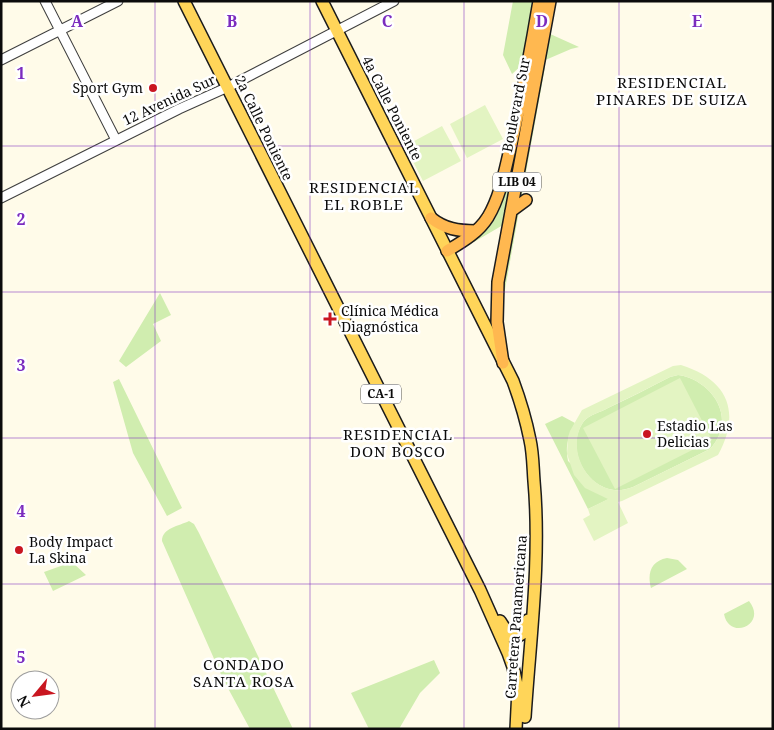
<svg xmlns="http://www.w3.org/2000/svg" width="774" height="730" font-family="'Noto Serif',serif">
  <rect width="100%" height="100%" fill="#fffbe9"/>
  <path fill="#d0edaf" d="M 513,1 L 532,1 L 523,64 L 512,74 L 503,55 Z
    M 548,33 L 579,47 L 571,49 L 543,61 Z
    M 545,67 L 504,295 L 496,297 L 539,70 Z
    M 528,96 L 503,225 L 474,242 L 474,238 L 489,227 L 495,219 L 502,202 L 523,97 Z
    M 160,293 L 171,315 L 153,324 L 161,341 L 126,367 L 119,361 Z
    M 678,375 C 688,376 698,381 706,388 C 725,405 728,430 710,449 L 633,487 C 627,489 620,491 614,490 C 584,486 565,446 584,421 C 589,415 601,412 608,408 C 629,398 649,388 670,377 Z
    M 119,379 L 182,508 L 167,516 L 133,453 L 113,382 Z
    M 562,416 L 575,423 C 568,436 565,447 568,461 L 609,499 L 588,509 L 545,424 Z
    M 189,521 L 194,524 L 199,533 L 293,729 L 250,729 L 223,679 L 162,541 C 162,528 179,526 189,521 Z
    M 667,558 L 678,560 L 687,569 L 651,588 C 647,573 651,561 667,558 Z
    M 72,562 L 86,575 L 53,591 L 44,572 Z
    M 749,601 C 768,625 729,641 724,614 Z
    M 434,660 L 440,673 L 420,693 L 399,729 L 369,729 L 351,693 Z"/>
  <path fill="#e3f4c2" fill-rule="evenodd" d="M 485,105 L 503,139 L 467,158 L 450,124 Z
    M 442,126 L 461,161 L 423,181 L 405,146 Z
    M 681,365 C 729,380 741,413 718,455 L 622,501 L 618,502 L 628,523 L 594,541 L 583,519 L 590,515 L 588,509 L 608,499 L 585,488 L 574,475 L 567,454 L 568,437 L 570,431 L 582,410 L 673,366 ZM 678,375 C 688,376 698,381 706,388 C 725,405 728,430 710,449 L 633,487 C 627,489 620,491 614,490 C 584,486 566,446 584,421 C 589,415 601,412 608,408 C 628,398 649,388 670,377 Z
    M 680,378 L 712,440 L 615,489 L 583,428 Z"/>
  <g fill="none" stroke-linecap="round" stroke-linejoin="round">
    <defs>
      <path id="tertiary" d="M 45,1 L 116,140
        M 1,60 L 118,1
        M 1,198 L 179,109 L 228,87 L 394,1"/>
      <path id="primary" d="M 184,1 L 480,590 L 508,653 L 513,667 L 518,689 L 516,729
        M 322,1 L 513,381 C 520,400 526,420 530,440 C 533,453 533,468 534,481 C 541,560 530,639 525,717
        M 500,621 L 509,635 L 515,638 L 523,633 L 528,620"/>
      <path id="trunk" d="M 511,211 L 526,200
        M 431,218 C 445,229 458,231 476,231
        M 447,251 C 462,242 478,233 488,217 C 501,195 505,169 511,145 C 522,97 531,49 539,1
        M 503,363 L 497,322 L 498,282 L 550,1"/>
    </defs>
    <use href="#tertiary" stroke="#3e3e3e" stroke-width="11"/>
    <use href="#primary" stroke="#1c1c1c" stroke-width="14"/>
    <use href="#trunk" stroke="#1c1c1c" stroke-width="14"/>
    <use href="#tertiary" stroke="#fff" stroke-width="9"/>
    <use href="#primary" stroke="#ffd559" stroke-width="11"/>
    <use href="#trunk" stroke="#ffb850" stroke-width="11"/>
  </g>
  <path fill="none" stroke="#7b2cbf" stroke-width="1" stroke-opacity="0.55" d="M 155,1 L 155,729M 310,1 L 310,729M 464,1 L 464,729M 619,1 L 619,729M 1,146 L 773,146M 1,292 L 773,292M 1,438 L 773,438M 1,584 L 773,584"/>
  <g fill="#c91620" stroke="#fff" stroke-width="2">
    <circle cx="153" cy="88" r="5"/>
    <path d="M327.5 311.5h5v5h5v5h-5v5h-5v-5h-5v-5h5z"/>
    <circle cx="647" cy="434" r="5"/>
    <circle cx="19" cy="550" r="5"/>
  </g>
  <g text-anchor="middle" stroke-width="5" stroke-linejoin="round" paint-order="stroke">
    <g fill="#fff" stroke="#545454" stroke-width="1">
      <rect x="493" y="172.5" width="48" height="19" rx="4"/>
      <rect x="361" y="384.5" width="40" height="19" rx="4"/>
    </g>
    <g font-size="12" font-weight="bold" fill="#0b0b0b">
      <text x="517" y="186">LIB 04</text>
      <text x="381" y="398">CA-1</text>
    </g>
    <g font-size="14" fill="#0b0b0b" stroke="#fff" text-anchor="start">
      <text x="143" y="93" text-anchor="end">Sport Gym</text>
      <text x="341" y="316">Clínica Médica<tspan x="341" dy="16">Diagnóstica</tspan></text>
      <text x="657" y="431">Estadio Las<tspan x="657" dy="16">Delicias</tspan></text>
      <text x="29" y="547">Body Impact<tspan x="29" dy="16">La Skina</tspan></text>
    </g>
    <g font-size="14" fill="#0b0b0b" stroke="#fff">
      <text transform="translate(169 100) rotate(-25)" y="5">12 Avenida Sur</text>
      <text transform="translate(516 105) rotate(-79)" y="5">Boulevard Sur</text>
      <text transform="translate(392 108) rotate(63)" y="5">4a Calle Poniente</text>
      <text transform="translate(264 128) rotate(64)" y="5">2a Calle Poniente</text>
      <text transform="translate(516 617) rotate(-86)" y="5">Carretera Panamericana</text>
    </g>
    <g font-size="15" letter-spacing="1" fill="#0b0b0b" stroke="#fff">
      <text x="672" y="88">RESIDENCIAL<tspan x="672" dy="17">PINARES DE SUIZA</tspan></text>
      <text x="364" y="193">RESIDENCIAL<tspan x="364" dy="17">EL ROBLE</tspan></text>
      <text x="398" y="440">RESIDENCIAL<tspan x="398" dy="17">DON BOSCO</tspan></text>
      <text x="244" y="670">CONDADO<tspan x="244" dy="17">SANTA ROSA</tspan></text>
    </g>
  </g>
  <g font-size="16" text-anchor="middle" font-weight="bold" fill="#7b2cbf" stroke="#fff" stroke-width="5" stroke-linejoin="round" paint-order="stroke">
    <text x="77" y="27">A</text>
    <text x="232" y="27">B</text>
    <text x="387" y="27">C</text>
    <text x="542" y="27">D</text>
    <text x="697" y="27">E</text>
    <text x="21" y="79">1</text>
    <text x="21" y="225">2</text>
    <text x="21" y="371">3</text>
    <text x="21" y="517">4</text>
    <text x="21" y="663">5</text>
  </g>
  <rect width="774" height="730" fill="none" stroke="#0b0b0b" stroke-width="5"/>
  <g transform="translate(35 695) rotate(241)"><circle r="24" fill="#ffffff" stroke="#9d9d9d"/>
  <path d="M0-4L9 19L0 12L-9 19Z" fill="#c91620"/>
  <text y="-8" font-size="14" font-weight="bold" text-anchor="middle" fill="#0b0b0b">N</text>
  </g>
</svg>
